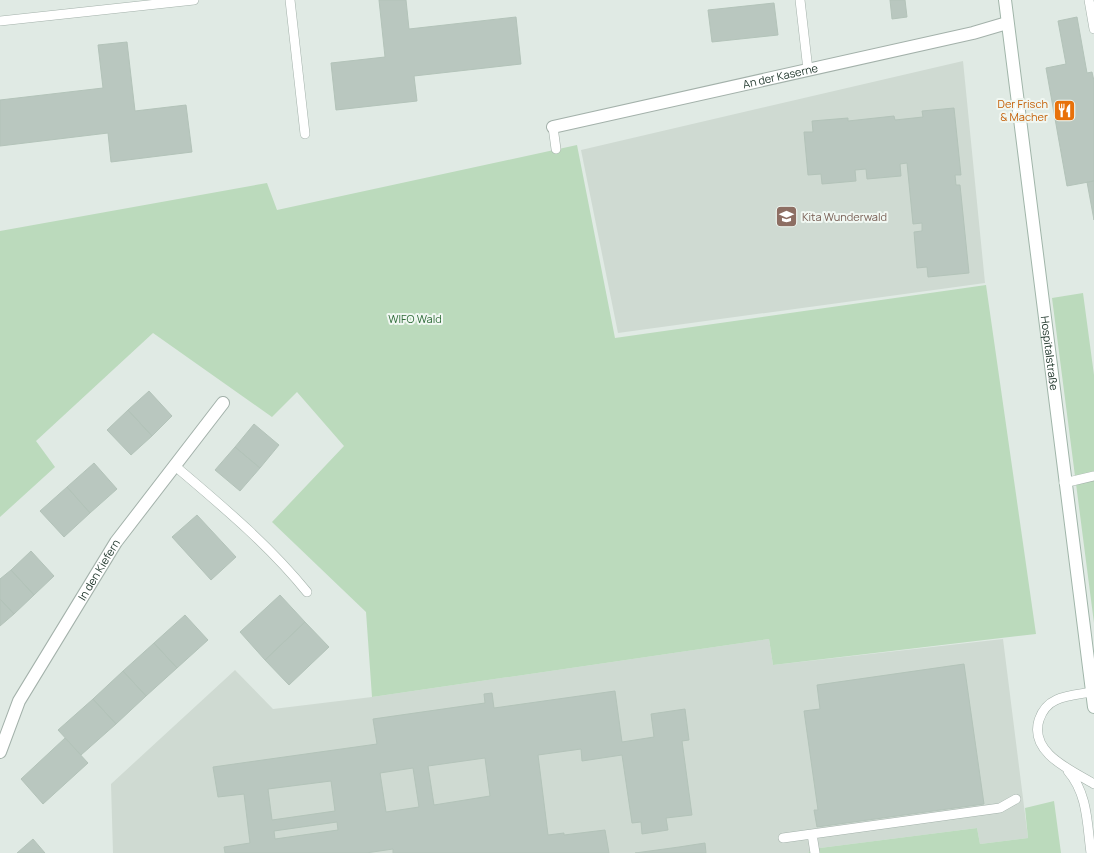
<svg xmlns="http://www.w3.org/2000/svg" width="1094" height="853" font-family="Manrope,sans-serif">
  <rect width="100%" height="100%" fill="#e0eae4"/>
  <path fill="#cfdad2" d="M 963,61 L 985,283 L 618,333 L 581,150 Z
    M 769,639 L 773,665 L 1003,639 L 1028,838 L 980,844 L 977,828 L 812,849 L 808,853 L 113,853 L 111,784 L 235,670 L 273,709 L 372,697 Z"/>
  <path fill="#bbdabc" d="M 577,145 L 615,338 L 986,285 L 1036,634 L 773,665 L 769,639 L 372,697 L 366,612 L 272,522 L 344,446 L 297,392 L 272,417 L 153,333 L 36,441 L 55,467 L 0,517 L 0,231 L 267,183 L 277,210 Z
    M 1083,293 L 1094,375 L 1094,623 L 1052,298 Z
    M 1054,801 L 1061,853 L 808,853 L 812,849 L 977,828 L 980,844 L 1028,838 L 1025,808 Z"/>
  <path fill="#b9c7bf" stroke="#b3c3b9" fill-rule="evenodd" d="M 379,0 L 406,0 L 409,29 L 516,17 L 521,64 L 414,76 L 417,101 L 336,110 L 331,63 L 385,57 Z
    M 890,0 L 905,0 L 907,17 L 892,19 Z
    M 774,3 L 778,35 L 712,42 L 708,10 Z
    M 1077,17 L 1087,73 L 1092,72 L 1094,81 L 1094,181 L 1067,186 L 1046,68 L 1066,64 L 1058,21 Z
    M 127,42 L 135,111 L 186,105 L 192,152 L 111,162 L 108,133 L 0,146 L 0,100 L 103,88 L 98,45 Z
    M 954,108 L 961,175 L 955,175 L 956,185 L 960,185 L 969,273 L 928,277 L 927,267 L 917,268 L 914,232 L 922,231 L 922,223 L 913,224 L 907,163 L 900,164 L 901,176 L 867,179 L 866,169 L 855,170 L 856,181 L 822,184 L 821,174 L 808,175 L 804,132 L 813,132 L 812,121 L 848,118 L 848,121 L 894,116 L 895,120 L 923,117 L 922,111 Z
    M 1094,181 L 1094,220 L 1087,182 Z
    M 149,391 L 172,416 L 152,436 L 128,410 Z
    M 128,410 L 152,436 L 131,455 L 107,430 Z
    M 254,424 L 279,445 L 260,468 L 235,447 Z
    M 235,447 L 260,468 L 240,491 L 215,470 Z
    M 94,463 L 117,489 L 90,513 L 67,487 Z
    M 67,487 L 90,513 L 64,537 L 40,511 Z
    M 197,515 L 236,557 L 211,580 L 172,537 Z
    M 31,551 L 54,576 L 34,595 L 11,570 Z
    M 11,570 L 34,595 L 14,614 L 0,599 L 0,579 Z
    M 280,595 L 305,622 L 265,660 L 240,632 Z
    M 0,599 L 14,614 L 0,626 Z
    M 185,615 L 208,640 L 177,668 L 154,643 Z
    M 305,622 L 329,647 L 289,685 L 265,660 Z
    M 154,643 L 177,668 L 146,696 L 123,671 Z
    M 964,664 L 984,804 L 817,827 L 814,810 L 818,810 L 804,711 L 820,709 L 817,685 Z
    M 123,671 L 146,696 L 116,724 L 93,699 Z
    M 615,691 L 622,742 L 654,737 L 651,714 L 685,709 L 689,740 L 682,741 L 692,815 L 666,818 L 668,830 L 642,834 L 641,822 L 632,823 L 622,755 L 582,761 L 581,749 L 538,755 L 548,835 L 564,833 L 564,835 L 605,830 L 609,853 L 393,853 L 393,849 L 366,853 L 225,853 L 224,847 L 250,843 L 244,794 L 218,797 L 213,767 L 377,744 L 373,719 L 485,703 L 484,694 L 492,693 L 494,708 ZM 485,758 L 490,796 L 434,805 L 428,766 ZM 413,768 L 419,807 L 386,812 L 380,773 ZM 331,781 L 335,811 L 272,820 L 268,789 ZM 337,822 L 338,830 L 275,839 L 274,831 Z
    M 93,699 L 116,724 L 81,755 L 58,730 Z
    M 65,738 L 88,763 L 43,804 L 21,779 Z
    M 33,839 L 45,853 L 17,853 Z
    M 705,843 L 706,853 L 635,853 L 679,847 Z"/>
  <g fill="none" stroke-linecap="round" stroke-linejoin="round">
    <defs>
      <path id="lane" d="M 290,0 L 305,134
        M 800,0 L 808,70
        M 1089,0 L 1094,29
        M 0,21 L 194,0
        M 553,127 L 556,149
        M 175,466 C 222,506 268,544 307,592
        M 1064,483 L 1094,476
        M 1092,692 C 1081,694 1066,695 1056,700 C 1047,704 1042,711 1039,720 C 1029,753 1071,770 1094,784
        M 1068,771 C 1088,794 1087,824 1091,853
        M 812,834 L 815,853
        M 783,838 L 1000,808 L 1016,799"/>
      <g id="street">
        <path id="s1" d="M 553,127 L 973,33 L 1007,23"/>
        <path id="s2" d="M 0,752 L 19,701 L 116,542 L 223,403"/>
      </g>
      <g id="secondary">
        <path id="s3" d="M 1005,0 L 1094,707"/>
      </g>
    </defs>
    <use href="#lane" stroke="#a3b1aa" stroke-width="10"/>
    <use href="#street" stroke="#a3b1aa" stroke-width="14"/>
    <use href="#secondary" stroke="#a0b5a9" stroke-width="14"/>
    <use href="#lane" stroke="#fff" stroke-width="9"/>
    <use href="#street" stroke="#fff" stroke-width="12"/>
    <use href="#secondary" stroke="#fff" stroke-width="12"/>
  </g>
  <defs>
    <symbol id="restaurant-square" viewBox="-11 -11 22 22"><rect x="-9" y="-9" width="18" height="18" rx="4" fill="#e8710a" stroke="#f0f7f2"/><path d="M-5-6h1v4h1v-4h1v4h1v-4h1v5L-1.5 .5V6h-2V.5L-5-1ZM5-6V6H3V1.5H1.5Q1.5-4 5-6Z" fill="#fff"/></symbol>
    <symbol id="school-square" viewBox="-11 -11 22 22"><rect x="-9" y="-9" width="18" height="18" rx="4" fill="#8d6e63" stroke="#f0f7f2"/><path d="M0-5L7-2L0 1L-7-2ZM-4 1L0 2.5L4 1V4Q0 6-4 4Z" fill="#fff"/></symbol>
  </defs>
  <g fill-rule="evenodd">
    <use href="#restaurant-square" x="1052" y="98" width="25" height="25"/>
    <use href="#school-square" x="774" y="204" width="25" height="25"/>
  </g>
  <g text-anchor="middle" stroke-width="4" stroke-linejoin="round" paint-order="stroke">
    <g font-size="11" fill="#22392e" stroke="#f0f7f2">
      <text dy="4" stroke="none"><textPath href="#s1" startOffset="233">An der Kaserne</textPath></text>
      <text dy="4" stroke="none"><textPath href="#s3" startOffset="356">Hospitalstraße</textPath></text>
      <text dy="4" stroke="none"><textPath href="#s2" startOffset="208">In den Kiefern</textPath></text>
    </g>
    <g font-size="11" fill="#c56008" stroke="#f0f7f2" text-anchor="end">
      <text x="1048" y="108">Der Frisch<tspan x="1048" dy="13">&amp; Macher</tspan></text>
    </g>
    <g font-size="11" fill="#785e54" stroke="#f0f7f2" text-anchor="start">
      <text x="802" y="221">Kita Wunderwald</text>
    </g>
    <g font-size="11" fill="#306c3a" stroke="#f0f7f2">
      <text x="415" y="323">WIFO Wald</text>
    </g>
  </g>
</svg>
